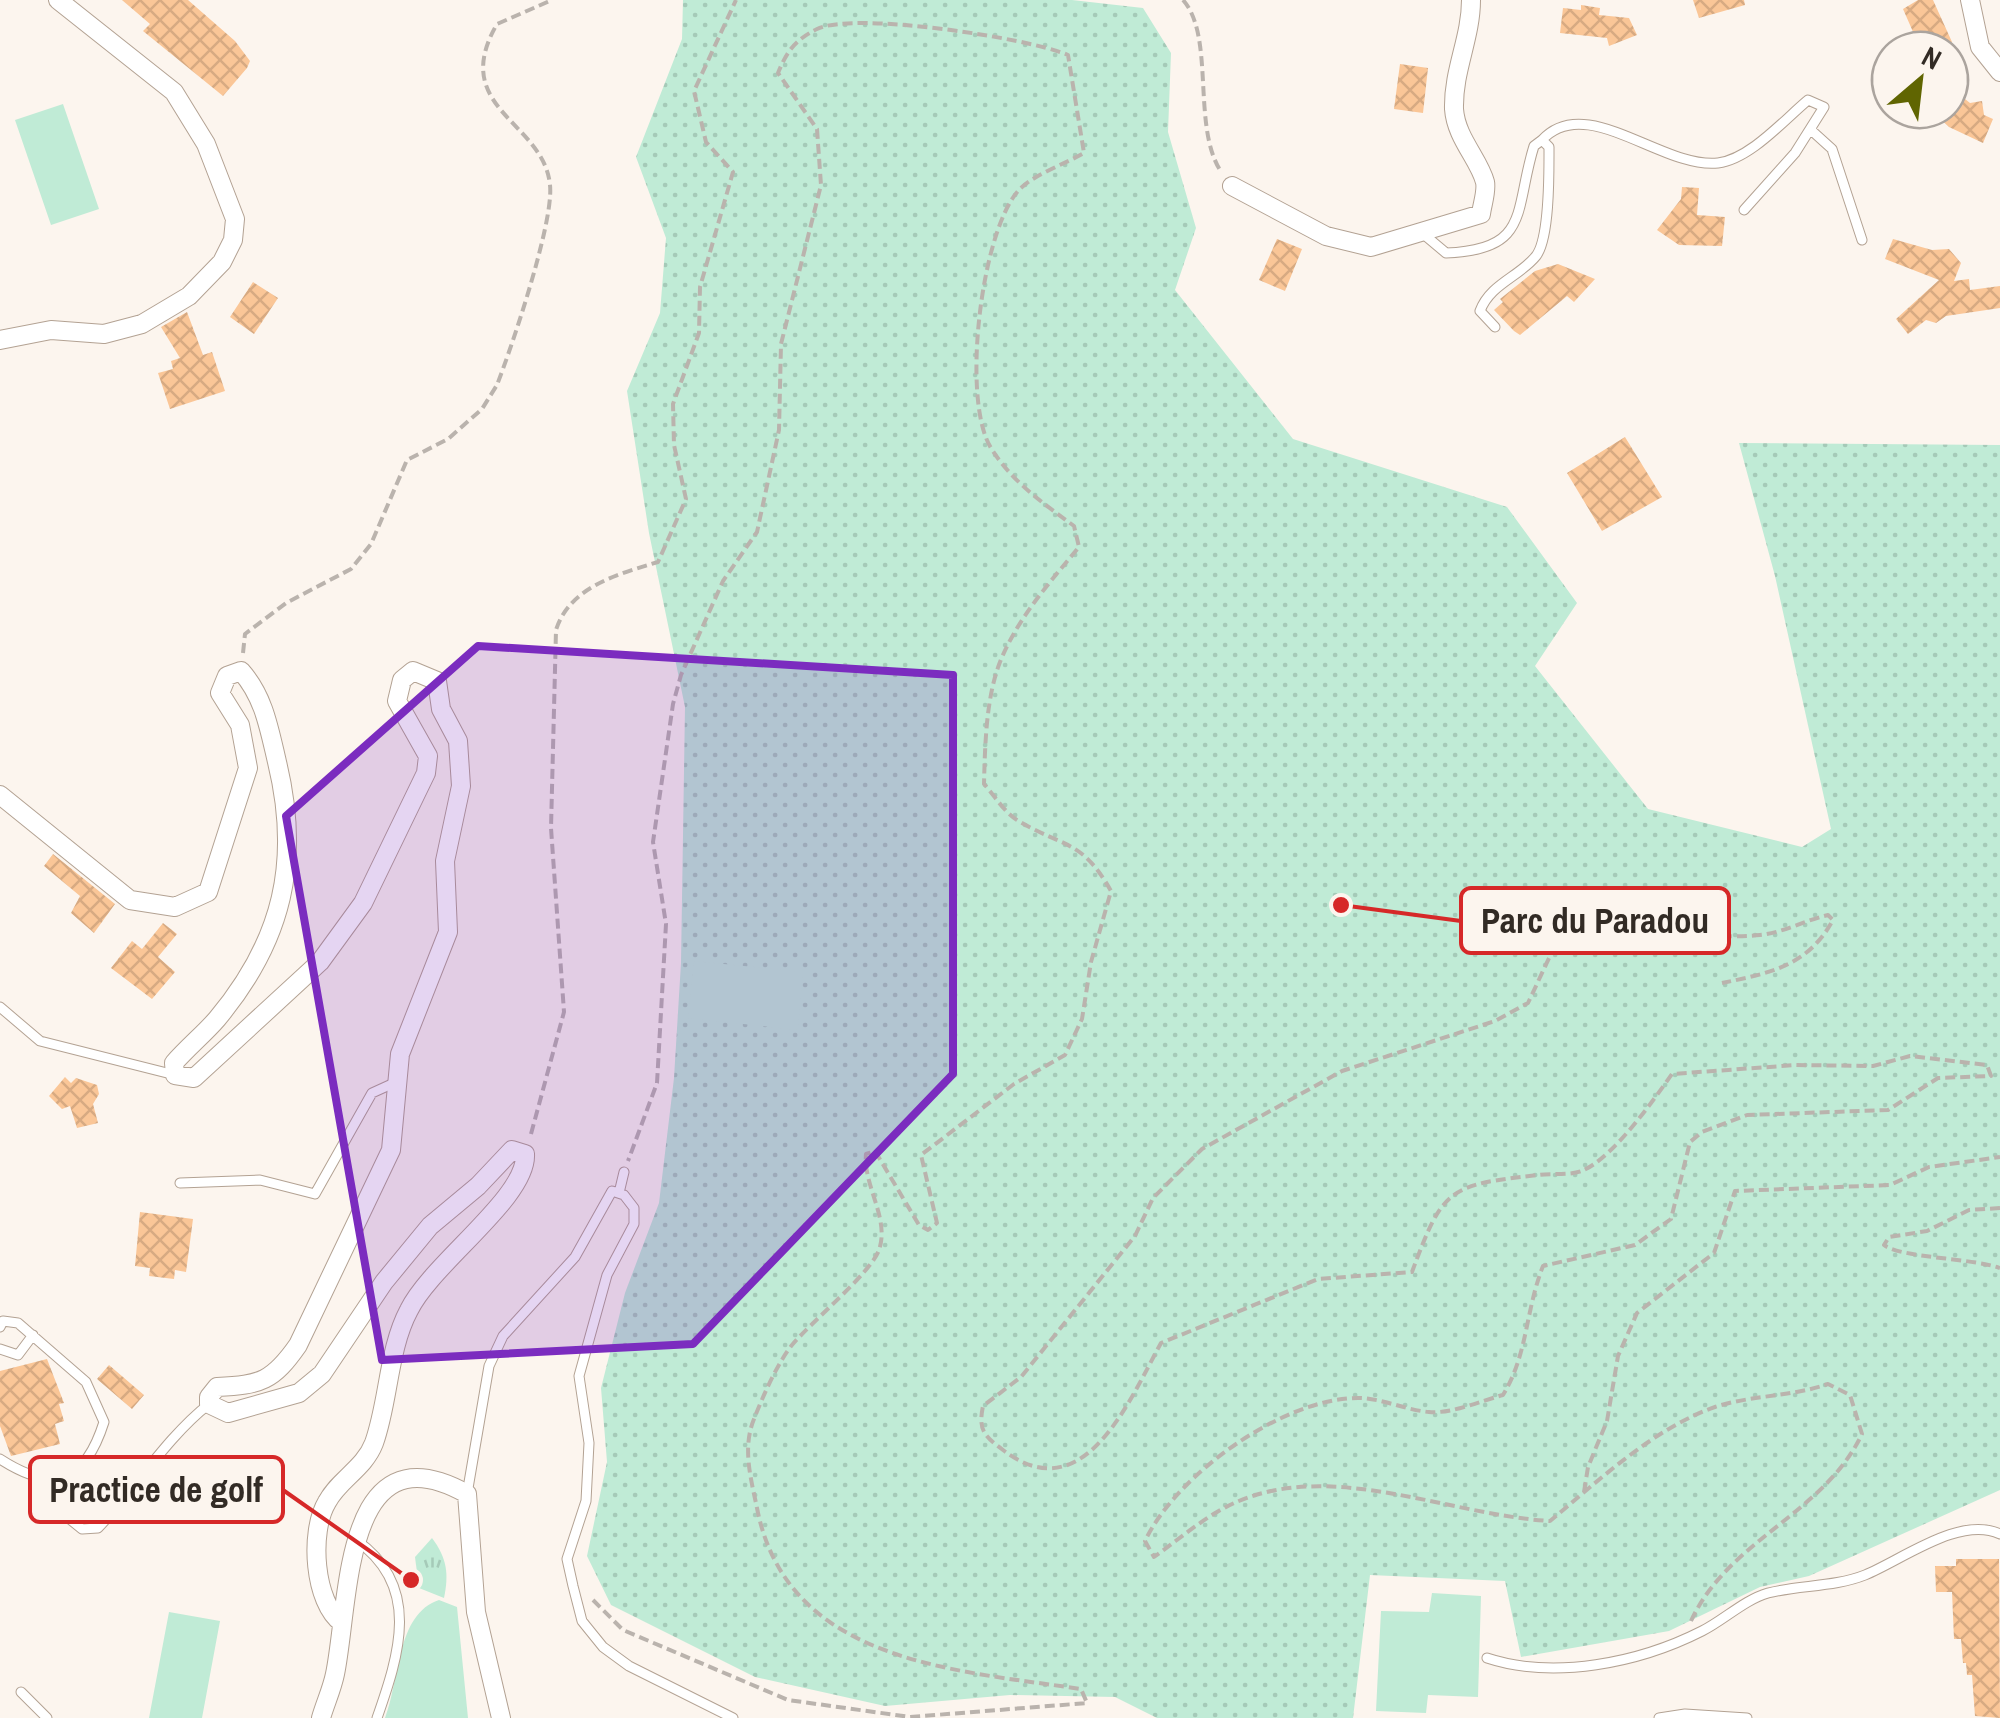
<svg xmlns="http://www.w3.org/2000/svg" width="2000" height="1718" font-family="'Archivo Narrow',sans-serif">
  <defs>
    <pattern id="grass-tufts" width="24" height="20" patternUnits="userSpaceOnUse" patternTransform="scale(2.5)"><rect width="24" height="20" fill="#c0ebd6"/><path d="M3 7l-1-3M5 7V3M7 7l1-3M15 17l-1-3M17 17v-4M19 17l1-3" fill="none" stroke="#a5cab8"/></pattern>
    <pattern id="park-dots" width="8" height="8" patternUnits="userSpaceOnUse" patternTransform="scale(2.5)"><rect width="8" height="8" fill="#c0ebd6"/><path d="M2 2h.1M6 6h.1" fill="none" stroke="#a5cab8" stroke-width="1.8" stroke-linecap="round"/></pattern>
    <pattern id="building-cross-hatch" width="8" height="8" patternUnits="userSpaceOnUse" patternTransform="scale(2.5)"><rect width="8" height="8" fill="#fac697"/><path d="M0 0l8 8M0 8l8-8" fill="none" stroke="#d7aa82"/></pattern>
  </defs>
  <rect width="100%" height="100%" fill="#fcf5ee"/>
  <path fill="url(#grass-tufts)" d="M 432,1538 C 447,1558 449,1574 444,1598 L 419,1588 L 415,1557 Z"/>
  <path fill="url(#park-dots)" d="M 683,0 L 1072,0 L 1143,8 L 1171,53 L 1168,132 L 1196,228 L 1175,290 L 1293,439 L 1507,507 L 1577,603 L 1535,666 L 1648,809 L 1802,847 L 1831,829 L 1775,576 L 1739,443 L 2000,445 L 2000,1490 L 1809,1576 L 1760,1587 L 1669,1631 L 1521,1657 L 1505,1581 L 1370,1575 L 1353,1718 L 1157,1718 L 1115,1697 L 1010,1695 L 885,1706 L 755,1677 L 611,1605 L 587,1556 L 607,1462 L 601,1388 L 625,1293 L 659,1203 L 674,1078 L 681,963 L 685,707 L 649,533 L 627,391 L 660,313 L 666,238 L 636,157 L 682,39 Z"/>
  <path fill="#c0ebd6" d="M 63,104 L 99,209 L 51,225 L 15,120 Z
    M 694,961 L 803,972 L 798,1030 L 688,1018 Z
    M 1432,1593 L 1481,1596 L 1478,1697 L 1428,1695 L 1426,1713 L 1376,1711 L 1381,1611 L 1429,1612 Z
    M 439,1600 L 457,1607 L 468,1718 L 385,1718 C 400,1681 396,1614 439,1600 Z
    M 169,1612 L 220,1621 L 202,1718 L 149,1718 Z"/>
  <path fill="url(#building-cross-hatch)" d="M 122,0 L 188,0 L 235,41 L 250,61 L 247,68 L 223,96 L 143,31 L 150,24 Z
    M 1693,0 L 1744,0 L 1745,5 L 1699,18 Z
    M 1918,0 L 1933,0 L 1952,42 L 1943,45 L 1945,50 L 1921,50 L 1903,9 Z
    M 1581,5 L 1600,8 L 1599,15 L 1629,18 L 1637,35 L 1609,46 L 1607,38 L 1560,33 L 1563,8 L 1581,10 Z
    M 1400,64 L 1428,68 L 1423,113 L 1394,109 Z
    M 1950,87 L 1970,103 L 1982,101 L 1984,115 L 1993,119 L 1983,143 L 1949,127 L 1931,110 L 1950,110 Z
    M 1682,187 L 1699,188 L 1697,215 L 1725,217 L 1722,246 L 1679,245 L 1657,230 L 1681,199 Z
    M 1277,239 L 1302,249 L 1285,291 L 1259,280 Z
    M 1893,239 L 1932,250 L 1949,249 L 1961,263 L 1954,281 L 1969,279 L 1970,290 L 2000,286 L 2000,308 L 1946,316 L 1936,323 L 1926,320 L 1908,334 L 1896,319 L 1939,280 L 1885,259 Z
    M 1558,264 L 1595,279 L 1574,302 L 1567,296 L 1520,335 L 1514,331 L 1494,310 L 1503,302 L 1500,299 L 1535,271 Z
    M 253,282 L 278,298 L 254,334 L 230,317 Z
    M 187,312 L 203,355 L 212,352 L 225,391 L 170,409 L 158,373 L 173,369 L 171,361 L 180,358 L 161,327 Z
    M 1625,437 L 1662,497 L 1602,531 L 1567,473 Z
    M 53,854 L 115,904 L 94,933 L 71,913 L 80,896 L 44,866 Z
    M 163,923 L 177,934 L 158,957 L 175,972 L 152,999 L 111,968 L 132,941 L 142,949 Z
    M 65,1077 L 71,1083 L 76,1078 L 97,1085 L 99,1094 L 93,1104 L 98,1123 L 77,1128 L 70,1106 L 62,1109 L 49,1096 Z
    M 140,1212 L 193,1219 L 186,1272 L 175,1270 L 174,1279 L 149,1276 L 150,1268 L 135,1266 Z
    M 47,1359 L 64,1403 L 59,1404 L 64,1421 L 55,1424 L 60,1444 L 11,1456 L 0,1426 L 0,1371 Z
    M 109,1365 L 144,1395 L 132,1409 L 97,1379 Z
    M 1956,1559 L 1999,1559 L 2000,1718 L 1975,1716 L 1972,1675 L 1967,1675 L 1966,1663 L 1963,1663 L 1961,1639 L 1954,1639 L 1952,1592 L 1936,1592 L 1935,1566 L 1956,1566 Z"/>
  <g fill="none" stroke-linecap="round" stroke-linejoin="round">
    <defs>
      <path id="service" d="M 1811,130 L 1832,149 L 1862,240
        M 1542,140 C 1586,92 1662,169 1718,163 C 1750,159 1784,120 1808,100 L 1824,107 L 1795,153 L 1744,210
        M 1421,232 L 1446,253 C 1531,250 1514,210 1534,146 L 1542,140 L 1549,147 C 1549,171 1550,238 1536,256 C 1519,277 1490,284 1480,311 L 1495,327
        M 0,1007 L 40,1041 L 175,1075
        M 180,1183 L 260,1180 L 315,1194 L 372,1093 L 394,1083
        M 619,1193 L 624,1172
        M 0,1327 L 3,1321 L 18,1323 L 86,1382 L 104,1422 C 85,1482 54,1494 0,1459
        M 0,1349 L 18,1355 L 33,1335
        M 47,1480 L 45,1499 L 82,1529 L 98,1528 C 136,1488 166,1438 209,1404
        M 467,1494 L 489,1366 L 503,1336 L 575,1257 L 612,1191 L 624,1195 L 634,1208 L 634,1224 L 607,1275 L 579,1376 L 589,1443 L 586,1501 L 567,1559 L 573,1586 L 582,1621 L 603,1647 L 629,1666 L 733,1718
        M 356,1540 C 422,1586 399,1655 377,1718
        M 1487,1658 C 1554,1680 1639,1663 1702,1631 C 1724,1620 1744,1600 1768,1593 C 1799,1585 1835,1587 1865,1575 C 1902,1560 1960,1515 2000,1534
        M 21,1692 L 47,1718
        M 1659,1718 L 1685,1714 L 1747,1718"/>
      <path id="minor" d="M 1970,0 L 1980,47 L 2000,72
        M 1232,186 L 1326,236 L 1371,247 L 1481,214 C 1482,205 1487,191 1485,182 C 1479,159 1456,138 1454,109 C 1453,70 1471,38 1471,0
        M 0,340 L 51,330 L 104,334 L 142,324 L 189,296 L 222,262 L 233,240 L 235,219 L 206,144 L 174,92 L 58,0
        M 0,795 L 130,900 L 175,907 L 208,892 L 248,768 L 240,725 L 220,693 L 227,676 L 241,671 C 264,697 269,728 277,762 C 301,861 283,940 217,1019 C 204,1034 188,1047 174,1063 L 175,1075 L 194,1078 L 320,962 L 363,903 L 426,773 L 428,756 L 397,701 L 402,680 L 413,671 L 437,681 L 441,709 L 458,741 L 461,786 L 445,861 L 448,932 L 400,1054 L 391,1150 L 298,1345 C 273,1381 261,1385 217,1387 L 209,1397 L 209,1404 L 228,1413 L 299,1393 L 322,1374 L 384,1282 L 430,1226 L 478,1186 L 512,1150 L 525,1154 C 528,1197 432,1263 409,1310 C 388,1349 389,1401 374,1443 C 364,1469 339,1479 327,1502 C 309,1532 314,1603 342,1623
        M 321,1718 C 325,1704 332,1689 335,1674 C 350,1603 342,1424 467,1494 L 476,1612 L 501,1718"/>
    </defs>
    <use href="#service" stroke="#b3a293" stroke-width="11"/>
    <use href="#minor" stroke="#b3a293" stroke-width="20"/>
    <path stroke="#bab3ad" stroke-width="4" stroke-dasharray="10 5" stroke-linecap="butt" d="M 1183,0 C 1215,36 1192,125 1220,170
      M 243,653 L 245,634 L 286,603 L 351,569 L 371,544 L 407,460 L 448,439 L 482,409 L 497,385 C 512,346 554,222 550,185 C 544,121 448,109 497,24 L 552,0
      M 531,1134 L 564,1012 L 551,828 L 556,630 C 570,586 619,574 658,562 L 686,499 L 674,445 L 673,404 L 699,333 L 700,287 L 733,172 L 706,142 L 694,91 L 736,0
      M 2000,1208 L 1969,1210 L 1927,1231 L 1889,1237 L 1884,1245 C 1901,1258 1972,1258 2000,1268
      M 1584,1492 L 1588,1467 L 1607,1421 L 1618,1356 L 1637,1313 L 1714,1253 L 1735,1191 L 1890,1185 L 1929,1167 L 2000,1157
      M 593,1600 L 623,1630 L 788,1700 L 910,1717 L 1087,1703 L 1081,1689 C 955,1670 787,1663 757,1508 C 751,1479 742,1448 754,1419 C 763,1396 777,1364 792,1345 C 811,1322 870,1274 879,1250 C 890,1218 863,1186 866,1154 L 875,1151 L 919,1225 L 928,1230 L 937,1223 L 921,1155 L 1014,1084 L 1065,1055 L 1082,1019 L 1091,962 L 1111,891 C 1081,838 1063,848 1017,820 C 1004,812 994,795 984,784 C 985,745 986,698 1000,662 C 1017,619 1050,582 1079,547 L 1074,526 C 1043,503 1012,482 991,448 C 961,400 981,233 1018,191 C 1032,175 1065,164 1084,153 L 1068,55 C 1029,38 854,11 817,29 C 795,40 787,51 778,73 L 817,129 L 821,185 L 781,344 L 779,430 L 757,532 L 723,581 L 681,675 L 673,704 L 653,842 L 666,924 L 657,1083 L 628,1161
      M 1691,1621 C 1728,1540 1824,1514 1862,1434 L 1850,1395 L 1828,1384 C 1791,1397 1751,1395 1715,1407 C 1654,1428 1598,1481 1550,1521 C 1443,1515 1318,1452 1217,1512 C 1195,1525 1175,1542 1154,1557 L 1145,1541 C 1176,1475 1285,1396 1361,1398 C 1383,1399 1406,1410 1429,1412 C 1451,1414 1481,1401 1503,1395 C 1528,1354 1525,1312 1543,1266 L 1635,1245 L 1671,1219 L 1690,1142 L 1702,1132 L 1747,1115 L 1888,1110 L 1938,1078 L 1991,1076 L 1987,1065 L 1910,1056 L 1873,1066 L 1796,1065 L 1672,1074 C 1653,1101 1614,1156 1584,1170 C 1572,1176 1551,1173 1538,1175 C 1448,1185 1443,1188 1412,1272 L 1318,1279 L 1161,1343 C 1129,1401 1084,1512 1003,1450 C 984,1436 978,1430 983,1406 L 1021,1377 L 1135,1236 L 1153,1198 L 1202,1149 L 1342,1071 L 1495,1021 L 1528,1003 L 1550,956 L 1566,935 C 1629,923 1696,941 1760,935 C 1782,933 1806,920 1828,915 L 1833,920 C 1808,966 1770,973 1722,983"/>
    <use href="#service" stroke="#fff" stroke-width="9"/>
    <use href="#minor" stroke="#fff" stroke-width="18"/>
  </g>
  <path fill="#7b2cbf" fill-opacity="0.2" stroke="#7b2cbf" stroke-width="8" stroke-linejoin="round" d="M 478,646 L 953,675 L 953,1074 L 693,1344 L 382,1360 L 286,816 Z"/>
  <path fill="none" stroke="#d62828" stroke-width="4" d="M1341 905L1461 921M411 1580L283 1490"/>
  <g fill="#d62828" stroke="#fcf5ee" stroke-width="4">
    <circle cx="1341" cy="905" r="10"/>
    <circle cx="411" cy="1580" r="10"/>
  </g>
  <g fill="#fcf5ee" stroke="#d62828" stroke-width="4">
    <rect x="1461" y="888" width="268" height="65" rx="10"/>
    <rect x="30" y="1457" width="253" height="65" rx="10"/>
  </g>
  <g font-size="35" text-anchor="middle" font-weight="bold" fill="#322b25">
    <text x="1595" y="933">Parc du Paradou</text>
    <text x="156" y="1502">Practice de golf</text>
  </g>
  <g transform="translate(1920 80) rotate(28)"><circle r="48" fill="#fcf5ee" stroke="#aba49e" stroke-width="2.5"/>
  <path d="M0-8L18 38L0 25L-18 38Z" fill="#606501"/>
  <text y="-15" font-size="28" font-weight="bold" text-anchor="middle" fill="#322b25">N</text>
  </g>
</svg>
